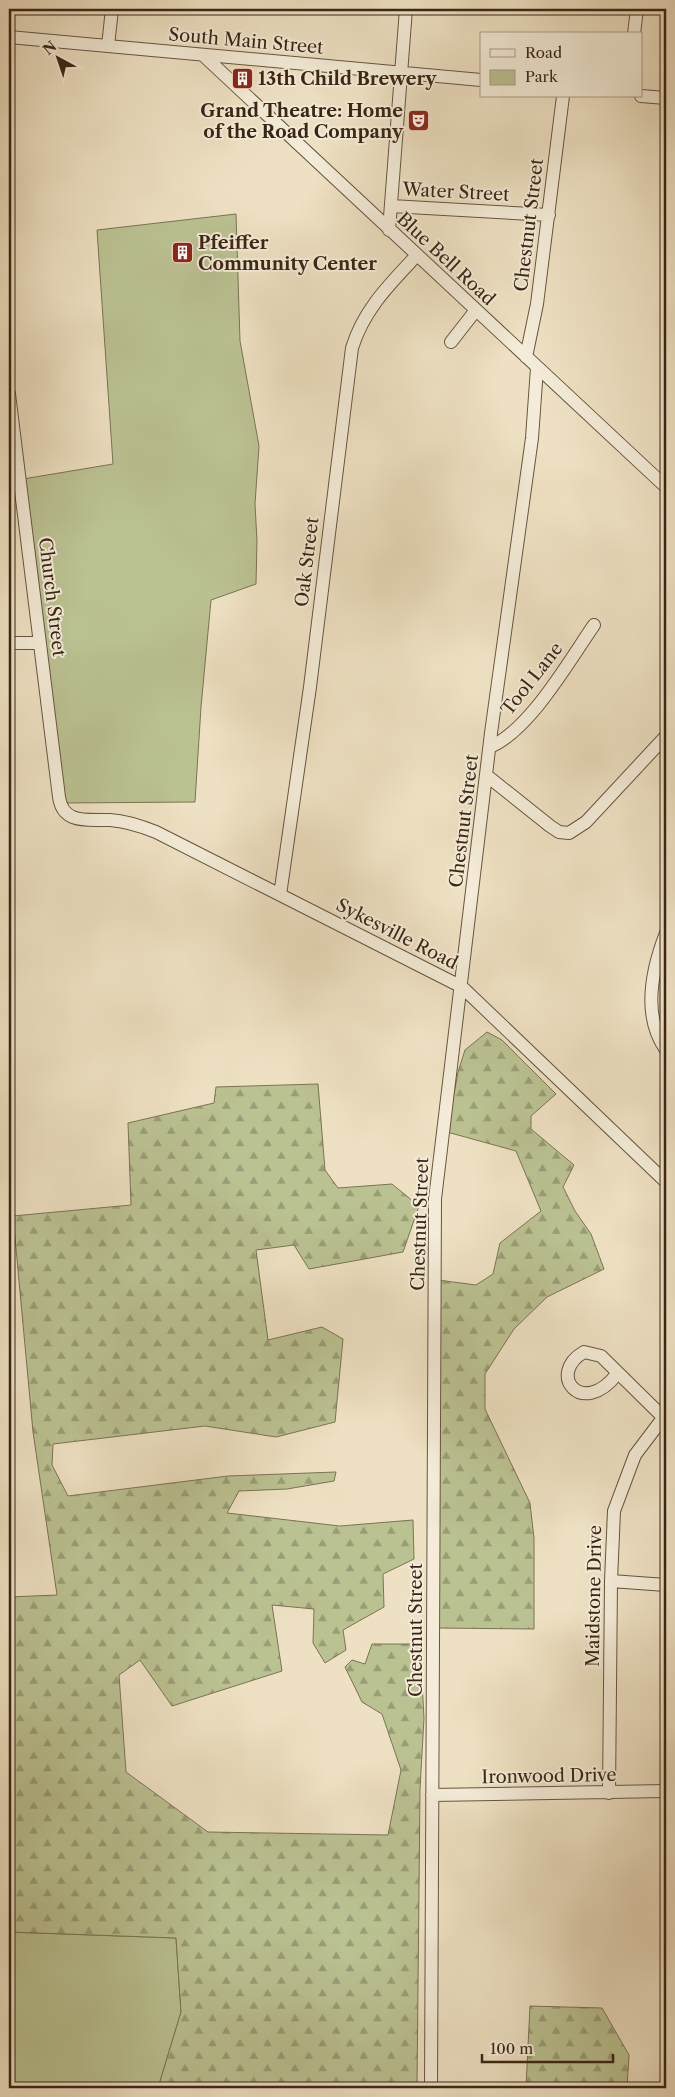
<svg xmlns="http://www.w3.org/2000/svg" width="675" height="2097" font-family="'Libre Caslon Text',serif">
  <defs>
    <pattern id="forest-firs" width="22" height="20" patternUnits="userSpaceOnUse" patternTransform="scale(1.25)"><rect width="22" height="20" fill="#bbc292"/><path d="M5 1l3.5 6h-7zM16 11l3.5 6h-7z" fill="#999d76"/></pattern>
  </defs>
  <rect width="100%" height="100%" fill="#eee1c3"/>
  <filter id="stains"><feTurbulence type="fractalNoise" baseFrequency=".004" numOctaves="4"/><feColorMatrix values="0 0 0 0 .2 0 0 0 0 .09 0 0 0 0 .02 0 0 0 .5 -.17"/></filter>
  <radialGradient id="worn" r=".72"><stop offset=".6" stop-color="#630" stop-opacity="0"/><stop offset="1" stop-color="#630" stop-opacity=".3"/></radialGradient>
  <path fill="#bbc292" stroke="#7a7454" d="M 236,214 L 240,341 L 259,446 L 255,504 L 257,541 L 256,584 L 211,600 L 201,707 L 195,802 L 61,803 L 17,480 L 113,464 L 97,230 Z
    M 9,1932 L 176,1938 L 181,2012 L 158,2088 L 9,2088 Z"/>
  <path fill="url(#forest-firs)" stroke="#7a7454" d="M 487,1032 L 502,1040 L 556,1094 L 531,1116 L 531,1129 L 574,1165 L 563,1187 L 575,1211 L 591,1234 L 604,1269 L 547,1297 L 514,1329 L 485,1374 L 485,1409 L 530,1503 L 534,1538 L 534,1629 L 437,1628 L 438,1280 L 476,1285 L 493,1274 L 500,1243 L 541,1211 L 516,1151 L 447,1132 L 458,1072 L 465,1050 Z
    M 318,1084 L 325,1170 L 338,1188 L 392,1184 L 419,1206 L 403,1252 L 309,1269 L 294,1245 L 256,1250 L 268,1340 L 322,1327 L 343,1339 L 335,1422 L 276,1437 L 205,1426 L 53,1444 L 52,1465 L 68,1496 L 228,1476 L 336,1472 L 334,1481 L 287,1489 L 239,1491 L 227,1513 L 340,1526 L 413,1520 L 414,1559 L 383,1574 L 384,1607 L 343,1630 L 346,1650 L 325,1663 L 313,1643 L 314,1609 L 272,1605 L 282,1671 L 172,1706 L 140,1660 L 119,1675 L 126,1772 L 208,1832 L 388,1835 L 401,1770 L 382,1714 L 362,1702 L 345,1667 L 352,1660 L 365,1664 L 372,1644 L 420,1644 L 424,1718 L 420,1789 L 417,2088 L 158,2088 L 181,2012 L 176,1938 L 9,1932 L 9,1597 L 57,1595 L 33,1432 L 13,1216 L 131,1205 L 128,1123 L 214,1103 L 216,1087 Z
    M 530,2006 L 602,2008 L 629,2055 L 627,2088 L 526,2088 Z"/>
  <g fill="none" stroke-linecap="round" stroke-linejoin="round">
    <defs>
      <path id="minor" d="M 634,34 L 637,9
        M 9,37 L 481,80
        M 108,46 L 112,9
        M 203,55 L 666,487
        M 641,96 L 666,98
        M 391,206 L 549,215
        M 389,230 L 406,9
        M 451,342 L 476,310
        M 526,357 L 537,304 L 563,96
        M 9,394 L 59,797 C 63,825 88,819 110,820 C 126,821 141,826 156,832 L 462,987 L 666,1182
        M 9,643 L 40,643
        M 490,747 C 530,730 569,661 594,625
        M 486,775 L 550,826 L 559,832 L 569,833 L 586,822 L 666,736
        M 280,895 L 310,687 L 352,348 C 364,309 390,284 417,255
        M 666,933 C 652,969 642,1016 666,1050
        M 617,1374 C 582,1419 546,1374 584,1352 L 601,1356 L 663,1417
        M 611,1581 L 666,1585
        M 609,1793 L 611,1581 L 614,1511 L 635,1455 L 666,1414
        M 432,1795 L 666,1791
        M 431,2088 L 435,1199 L 491,733 L 532,438 L 537,368"/>
    </defs>
    <use href="#minor" stroke="#675540" stroke-width="14"/>
    <use href="#minor" stroke="#f4ecd8" stroke-width="12"/>
  </g>
  <defs>
    <symbol id="building-square" viewBox="-11 -11 22 22"><rect x="-9" y="-9" width="18" height="18" rx="4" fill="#8f2418" stroke="#f4ecd8"/><path d="M-4-6H4V6H1V3H-1V6H-4ZM-2.5-4.3h1.7v1.8h-1.7ZM.8-4.3h1.7v1.8H.8ZM-2.5-1h1.7V.8h-1.7ZM.8-1h1.7V.8H.8Z" fill="#fff"/></symbol>
    <symbol id="theatre-square" viewBox="-11 -11 22 22"><rect x="-9" y="-9" width="18" height="18" rx="4" fill="#8f2418" stroke="#f4ecd8"/><path d="M-5-5.5Q0-4 5-5.5V0Q5 5 0 6Q-5 5-5 0ZM-3.3-2.5H-1v1.5H-3.3ZM1-2.5H3.3v1.5H1ZM-2.8 1Q0 5.5 2.8 1Z" fill="#fff"/></symbol>
  </defs>
  <g fill-rule="evenodd">
    <use href="#building-square" x="230" y="66" width="25" height="25"/>
    <use href="#theatre-square" x="406" y="108" width="25" height="25"/>
    <use href="#building-square" x="170" y="240" width="25" height="25"/>
  </g>
  <g text-anchor="middle" stroke-width="4" stroke-linejoin="round" paint-order="stroke">
    <g font-size="18" fill="#3a2615" stroke="#f4ecd8">
      <text transform="translate(246 41) rotate(5)" y="6">South Main Street</text>
      <text transform="translate(456 192) rotate(3)" y="6">Water Street</text>
      <text transform="translate(529 225) rotate(-83)" y="6">Chestnut Street</text>
      <text transform="translate(446 259) rotate(43)" y="6">Blue Bell Road</text>
      <text transform="translate(307 562) rotate(-83)" y="6">Oak Street</text>
      <text transform="translate(52 597) rotate(83)" y="6">Church Street</text>
      <text transform="translate(532 679) rotate(-52)" y="6">Tool Lane</text>
      <text transform="translate(464 821) rotate(-83)" y="6">Chestnut Street</text>
      <text transform="translate(397 934) rotate(27)" y="6">Sykesville Road</text>
      <text transform="translate(420 1224) rotate(-88)" y="6">Chestnut Street</text>
      <text transform="translate(594 1596) rotate(-89)" y="6">Maidstone Drive</text>
      <text transform="translate(416 1630) rotate(-90)" y="6">Chestnut Street</text>
      <text transform="translate(549 1776) rotate(-1)" y="6">Ironwood Drive</text>
    </g>
    <g font-size="18" font-weight="bold" fill="#3a2615" stroke="#f4ecd8" text-anchor="start">
      <text x="258" y="85">13th Child Brewery</text>
      <text x="403" y="117" text-anchor="end">Grand Theatre: Home<tspan x="403" dy="21">of the Road Company</tspan></text>
      <text x="198" y="249">Pfeiffer<tspan x="198" dy="21">Community Center</tspan></text>
    </g>
  </g>
  <rect width="675" height="2097" fill="none" stroke="#eee1c3" stroke-width="30"/>
  <rect x="10" y="10" width="655" height="2077" fill="none" stroke="#3a2615" stroke-width="2.5"/>
  <rect x="15" y="15" width="645" height="2067" fill="none" stroke="#3a2615"/>
  <rect x="480" y="32" width="162" height="65" fill="#f4ecd8" stroke="#aa9d8a"/>
  <rect x="490" y="49" width="25" height="8" fill="#f4ecd8" stroke="#aa9d8a"/>
  <text x="525" y="58" font-size="15" fill="#3a2615">Road</text>
  <rect x="490" y="70" width="25" height="15" fill="#bbc292" stroke="#aa9d8a"/>
  <text x="525" y="82" font-size="15" fill="#3a2615">Park</text>
  <g transform="translate(58 58) rotate(320)" stroke="#f4ecd8" stroke-width="4" paint-order="stroke">
  <path d="M0-4L9 19L0 12L-9 19Z" fill="#3a2615"/>
  <text y="-8" font-size="14" font-weight="bold" text-anchor="middle" fill="#3a2615">N</text>
  </g>
  <path d="M482 2054v8h131v-8" fill="none" stroke="#3a2615" stroke-width="2.5"/>
  <text x="490" y="2054" font-size="15" fill="#3a2615" stroke="#f4ecd8" stroke-width="4" paint-order="stroke">100 m</text>
  <rect width="100%" height="100%" filter="url(#stains)"/>
  <rect width="100%" height="100%" fill="url(#worn)"/>
</svg>
